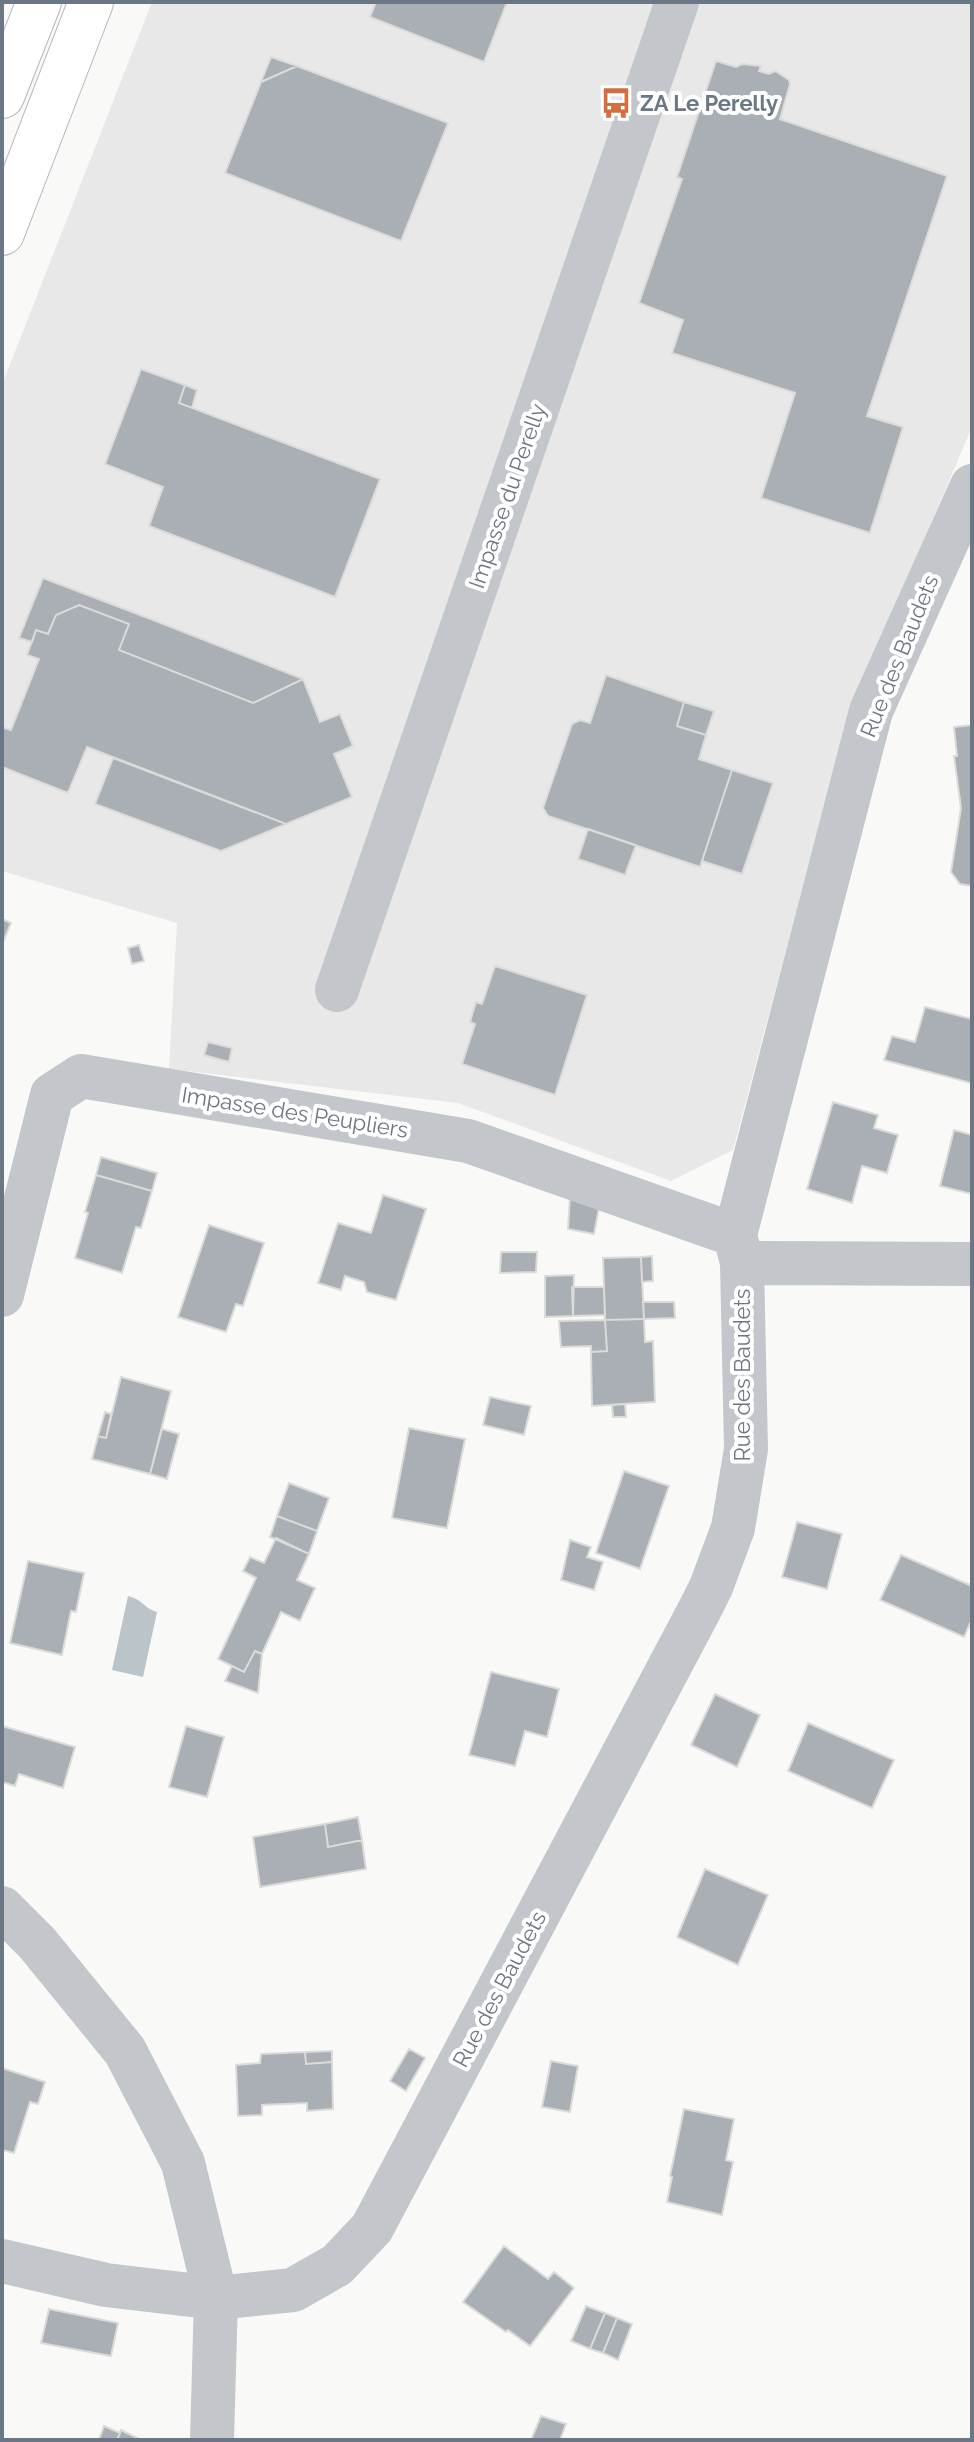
<svg xmlns="http://www.w3.org/2000/svg" width="974" height="2442" font-family="Raleway,sans-serif">
  <rect width="100%" height="100%" fill="#f9f9f7"/>
  <path fill="#e7e8e7" d="M 152,2 L 972,2 L 972,427 L 846,723 L 733,1150 L 671,1181 L 458,1103 L 169,1069 L 177,923 L 2,871 L 2,385 Z"/>
  <path fill="#bbc4c9" d="M 128,1596 C 142,1599 145,1609 157,1612 L 143,1677 L 112,1670 Z"/>
  <path fill="#a9afb5" stroke="#dbdbd9" stroke-width="2" d="M 376,2 L 507,2 L 484,62 L 370,17 Z
    M 271,57 L 297,66 L 261,82 Z
    M 716,61 L 736,67 L 742,64 L 761,66 L 759,71 L 769,74 L 775,71 L 789,80 L 790,84 L 780,119 L 947,176 L 867,416 L 903,427 L 870,533 L 761,498 L 795,393 L 672,353 L 683,320 L 639,303 L 682,179 L 677,177 Z
    M 297,66 L 448,123 L 401,241 L 225,173 L 261,82 Z
    M 141,369 L 185,385 L 179,403 L 380,479 L 335,597 L 149,526 L 163,487 L 105,464 Z
    M 185,385 L 197,390 L 192,408 L 179,403 Z
    M 43,578 L 148,618 L 303,679 L 253,703 L 119,650 L 129,624 L 79,605 L 56,615 L 48,634 L 36,630 L 32,642 L 19,638 Z
    M 79,605 L 129,624 L 119,650 L 253,703 L 303,679 L 320,722 L 340,714 L 353,746 L 334,754 L 352,797 L 286,824 L 87,747 L 68,793 L 2,767 L 2,733 L 4,728 L 11,730 L 39,659 L 27,655 L 36,630 L 48,634 L 56,615 Z
    M 606,675 L 684,702 L 677,726 L 706,735 L 699,759 L 732,770 L 700,867 L 548,816 L 543,808 L 572,724 L 580,720 L 590,723 Z
    M 684,702 L 714,711 L 706,735 L 677,726 Z
    M 972,725 L 972,886 L 960,884 L 951,872 L 961,808 L 954,756 L 957,756 L 954,727 Z
    M 113,758 L 286,824 L 221,851 L 95,804 Z
    M 732,770 L 773,783 L 742,874 L 702,861 Z
    M 588,829 L 636,845 L 625,875 L 578,859 Z
    M 2,919 L 11,923 L 2,944 Z
    M 139,945 L 144,961 L 132,964 L 128,948 Z
    M 495,966 L 587,995 L 555,1095 L 462,1064 L 475,1024 L 470,1022 L 476,1002 L 482,1004 Z
    M 925,1007 L 972,1019 L 971,1083 L 884,1060 L 892,1036 L 915,1042 Z
    M 208,1042 L 232,1048 L 229,1062 L 204,1055 Z
    M 833,1102 L 878,1115 L 874,1128 L 898,1135 L 887,1173 L 862,1166 L 852,1203 L 807,1189 Z
    M 954,1130 L 972,1135 L 972,1194 L 940,1186 Z
    M 101,1157 L 157,1173 L 152,1191 L 96,1175 Z
    M 96,1175 L 152,1191 L 141,1228 L 136,1227 L 122,1273 L 75,1258 L 88,1213 L 85,1212 Z
    M 383,1195 L 426,1209 L 396,1300 L 367,1292 L 364,1282 L 345,1276 L 341,1290 L 318,1283 L 338,1223 L 371,1233 Z
    M 570,1196 L 599,1208 L 594,1234 L 568,1229 Z
    M 209,1225 L 264,1243 L 243,1306 L 236,1304 L 226,1332 L 178,1317 Z
    M 501,1252 L 537,1252 L 536,1272 L 500,1273 Z
    M 652,1256 L 653,1281 L 642,1282 L 641,1257 Z
    M 641,1257 L 644,1319 L 605,1320 L 603,1258 Z
    M 574,1275 L 573,1316 L 545,1317 L 545,1276 Z
    M 572,1287 L 604,1287 L 605,1315 L 573,1316 Z
    M 643,1302 L 674,1302 L 675,1318 L 644,1319 Z
    M 644,1319 L 645,1342 L 653,1341 L 655,1402 L 592,1406 L 591,1352 L 607,1351 L 605,1320 Z
    M 605,1320 L 607,1351 L 591,1352 L 591,1346 L 561,1347 L 559,1321 Z
    M 121,1377 L 171,1391 L 150,1474 L 92,1459 L 98,1436 L 106,1438 Z
    M 490,1397 L 531,1406 L 524,1435 L 483,1425 Z
    M 625,1404 L 626,1417 L 613,1417 L 612,1405 Z
    M 105,1412 L 111,1414 L 106,1438 L 98,1436 Z
    M 409,1428 L 465,1439 L 447,1528 L 392,1518 Z
    M 162,1429 L 179,1434 L 167,1479 L 150,1474 Z
    M 624,1471 L 669,1486 L 640,1569 L 596,1553 Z
    M 289,1483 L 329,1498 L 317,1531 L 277,1516 Z
    M 277,1516 L 317,1531 L 309,1554 L 270,1537 Z
    M 797,1522 L 842,1534 L 827,1589 L 782,1577 Z
    M 276,1538 L 309,1554 L 297,1580 L 315,1588 L 300,1621 L 281,1612 L 262,1654 L 255,1651 L 244,1672 L 218,1659 L 256,1578 L 243,1571 L 250,1557 L 264,1563 Z
    M 570,1540 L 591,1547 L 587,1557 L 603,1562 L 594,1590 L 561,1580 Z
    M 901,1555 L 972,1586 L 972,1619 L 964,1637 L 880,1600 Z
    M 28,1561 L 84,1573 L 76,1612 L 71,1611 L 62,1655 L 10,1643 Z
    M 255,1651 L 262,1654 L 258,1693 L 225,1681 L 232,1666 L 244,1672 Z
    M 491,1672 L 559,1689 L 547,1737 L 525,1731 L 515,1766 L 469,1755 Z
    M 715,1694 L 760,1715 L 737,1767 L 691,1745 Z
    M 808,1723 L 894,1760 L 872,1808 L 788,1771 Z
    M 2,1726 L 75,1747 L 63,1788 L 19,1774 L 15,1786 L 2,1782 Z
    M 186,1726 L 224,1737 L 207,1797 L 169,1787 Z
    M 358,1817 L 362,1840 L 328,1847 L 325,1824 Z
    M 325,1824 L 328,1847 L 362,1840 L 366,1869 L 260,1887 L 253,1837 Z
    M 705,1869 L 768,1895 L 738,1965 L 677,1937 Z
    M 409,2049 L 425,2058 L 406,2091 L 390,2081 Z
    M 332,2051 L 332,2062 L 306,2064 L 305,2052 Z
    M 305,2052 L 306,2064 L 332,2062 L 333,2109 L 307,2111 L 307,2103 L 262,2105 L 262,2115 L 238,2116 L 236,2065 L 260,2063 L 261,2054 Z
    M 551,2061 L 578,2066 L 570,2112 L 542,2107 Z
    M 2,2068 L 45,2082 L 38,2104 L 30,2102 L 14,2153 L 2,2150 Z
    M 684,2109 L 734,2119 L 726,2160 L 733,2162 L 722,2215 L 667,2202 L 672,2177 L 670,2176 Z
    M 504,2246 L 548,2279 L 554,2272 L 574,2288 L 530,2346 L 508,2330 L 506,2332 L 463,2302 Z
    M 586,2306 L 605,2313 L 590,2349 L 571,2341 Z
    M 49,2309 L 118,2323 L 111,2356 L 41,2343 Z
    M 605,2313 L 617,2318 L 603,2353 L 590,2349 Z
    M 617,2318 L 632,2324 L 618,2360 L 603,2353 Z
    M 541,2416 L 566,2424 L 560,2440 L 531,2440 Z
    M 104,2426 L 120,2433 L 117,2440 L 99,2440 Z
    M 121,2430 L 141,2440 L 117,2440 Z"/>
  <g fill="none" stroke-linecap="round" stroke-linejoin="round">
    <defs>
      <path id="primary" d="M 2,96 L 39,2
        M 2,233 L 91,2"/>
    </defs>
    <use href="#primary" stroke="#b4b8bc" stroke-width="46"/>
    <path stroke="#c3c6ca" stroke-width="44" d="M 337,990 L 677,2
      M 742,1263 L 972,1264
      M 2,1295 L 52,1095 L 81,1076 L 468,1141 L 735,1235
      M 2,1908 L 37,1943 L 125,2051 L 183,2163 L 216,2298 L 212,2440
      M 2,2261 L 106,2285 L 216,2298 L 293,2290 L 337,2265 L 372,2228 L 700,1609 L 711,1587 L 733,1528 L 746,1449 L 742,1263 L 735,1235 L 871,711 L 972,486"/>
    <use href="#primary" stroke="#fff" stroke-width="44"/>
  </g>
  <defs>
    <symbol id="bus-bare" viewBox="-9 -9 18 18"><path d="M-5-6H5V4H4V6H2V4H-2V6H-4V4H-5ZM-3.5-4V0h7V-4ZM-3.5 1.2v1.5H-2V1.2ZM2 1.2v1.5H3.5V1.2Z" fill="#d36e3e" stroke="#fff" stroke-width="2.5" paint-order="stroke"/></symbol>
  </defs>
  <g fill-rule="evenodd">
    <use href="#bus-bare" x="594" y="81" width="44" height="44"/>
  </g>
  <g text-anchor="middle" stroke-width="8" stroke-linejoin="round" paint-order="stroke">
    <g font-size="22" font-weight="bold" fill="#6b7785" stroke="#fff" text-anchor="start">
      <text x="640" y="111">ZA Le Perelly</text>
    </g>
    <g font-size="22" fill="#6b7785" stroke="#fff">
      <text transform="translate(507 496) rotate(-71)" y="8">Impasse du Perelly</text>
      <text transform="translate(899 656) rotate(-68)" y="8">Rue des Baudets</text>
      <text transform="translate(295 1112) rotate(9)" y="8">Impasse des Peupliers</text>
      <text transform="translate(742 1375) rotate(-90)" y="8">Rue des Baudets</text>
      <text transform="translate(499 1989) rotate(-62)" y="8">Rue des Baudets</text>
    </g>
  </g>
  <rect width="974" height="2442" fill="none" stroke="#6b7785" stroke-width="8"/>
</svg>
